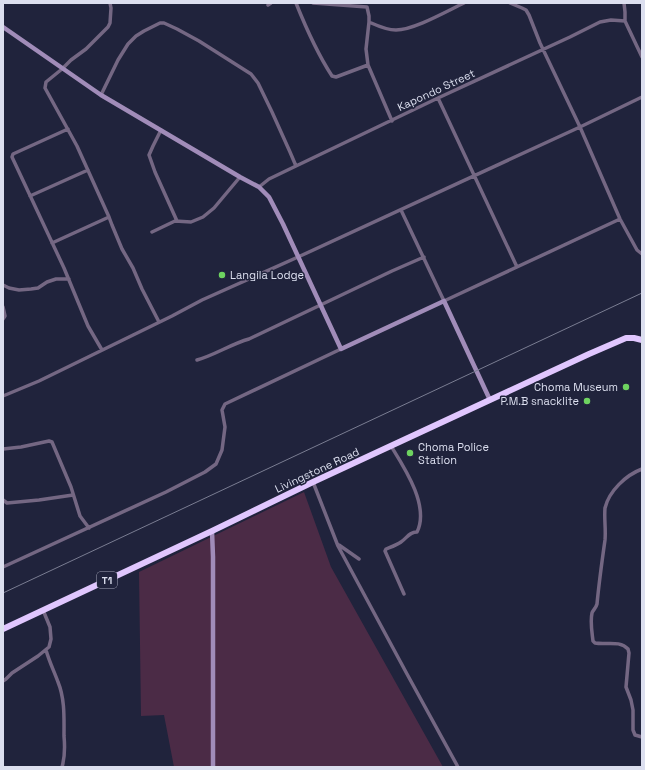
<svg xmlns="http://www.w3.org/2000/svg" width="645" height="770" font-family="'Space Grotesk',sans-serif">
  <rect width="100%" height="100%" fill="#20233c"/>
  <path fill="#4b2b46" d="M 304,492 L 331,567 L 443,767 L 174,767 L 164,715 L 141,716 L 139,572 Z"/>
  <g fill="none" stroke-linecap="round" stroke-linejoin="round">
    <path stroke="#746783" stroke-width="3.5" d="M 110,3 L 111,8 L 110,23 L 108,27 L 86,49 L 71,60 L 62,69 L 46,82 L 45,88 L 77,146 L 109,217 L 112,225 L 122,249 L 133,268 L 142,289 L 159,322
      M 296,3 C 306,28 317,53 332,76 L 336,77 L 368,65
      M 313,3 L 367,7 L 369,16 L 369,22 L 366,49 L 368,65 L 392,121
      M 510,3 L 522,8 L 526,10 L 529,15 L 540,43 L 580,127 L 620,219 L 637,250 L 642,254
      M 624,3 L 625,12 L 625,21 L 642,57
      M 268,5 L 271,3
      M 369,22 C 378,26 386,30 396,30 C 414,30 447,11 464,3
      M 101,95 L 118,60 L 128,44 L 136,36 L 144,31 L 160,23 L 164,23 L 177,29 L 199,41 L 251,74 L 258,83 L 272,112 L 290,152 L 296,166
      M 438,98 L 517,267
      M 68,129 L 13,154 L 12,157 L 64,268 L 88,326 L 102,350
      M 161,130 L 153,146 L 149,155 L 155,172 L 177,221
      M 259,187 L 269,179 L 296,166 L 438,98 L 570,37 L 600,22 L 611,20 L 625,21
      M 30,196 L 88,170
      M 401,210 L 444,301 L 620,219
      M 152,232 L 175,221 L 191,222 L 203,217 L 214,208 L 240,177
      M 52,243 L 109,217
      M 3,285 L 9,288 L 19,290 L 31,289 L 38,288 L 47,282 L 56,279 L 69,279
      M 3,307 L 5,316 L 3,319
      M 197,360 C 215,355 231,344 249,339 L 392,271 L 424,257
      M 3,396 L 39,381 L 172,316 L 202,300 L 298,257 L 580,127 L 642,97
      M 391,446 C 404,467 430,506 417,532 C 409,532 407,538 401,542 C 397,545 391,547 386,549 L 385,551 L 404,594
      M 3,449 L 21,447 L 49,441 L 52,442 L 71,487 L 80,516 L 89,528
      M 642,469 C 626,475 609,491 605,508 C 604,519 606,529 605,540 C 602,561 599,583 597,604 C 596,608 593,610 592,613 C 590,622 592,632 593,641 L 595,643 C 606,645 620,640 628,649 L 629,653 L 626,687 L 631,700 L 633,710 L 633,730 L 635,735 L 642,737
      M 313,482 L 338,546 L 407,674 L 458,767
      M 3,500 L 7,503 L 39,500 L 73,495
      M 339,545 L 359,559
      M 3,567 L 166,492 L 205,472 L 216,464 L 222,450 L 225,427 L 222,410 L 225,404 L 341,349
      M 46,650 C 49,661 54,671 58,682 C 65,699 64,718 64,736 C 65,747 65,757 62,767
      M 3,681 L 6,679 L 12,673 L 38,656 L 49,647 L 51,639 L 50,627 L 43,610"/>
    <path stroke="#a18cb9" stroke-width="4.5" d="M 3,27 L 101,95 L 240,177 L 259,187 L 269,197 L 283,224 L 341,349 L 444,301 L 490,400
      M 212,531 L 213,557 L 213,767"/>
    <path stroke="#e0c6fe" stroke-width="6" d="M 3,629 L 212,531 L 313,482 L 589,354 L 626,338 L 634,338 L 642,340"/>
    <path stroke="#7a7d92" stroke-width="1" d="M 3,593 L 642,293"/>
  </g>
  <g fill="#6ed360" stroke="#20233c" stroke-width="1.5">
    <circle cx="222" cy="275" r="4"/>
    <circle cx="626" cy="387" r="4"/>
    <circle cx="587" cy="401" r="4"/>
    <circle cx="410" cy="453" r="4"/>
  </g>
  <g text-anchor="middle" stroke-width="3" stroke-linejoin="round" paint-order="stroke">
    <rect fill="#20233c" stroke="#a4a7b9" stroke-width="1" x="97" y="572" width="20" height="16" rx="3"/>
    <g font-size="10" font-weight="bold" fill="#dcdfef">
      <text x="107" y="584">T1</text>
    </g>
    <g font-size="11" fill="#dcdfef" stroke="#20233c">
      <text transform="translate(436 90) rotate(-25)" y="4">Kapondo Street</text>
      <text transform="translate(317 470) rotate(-25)" y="4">Livingstone Road</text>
    </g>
    <g font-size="11" fill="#dcdfef" stroke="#20233c" text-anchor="start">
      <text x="230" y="279">Langila Lodge</text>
      <text x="618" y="391" text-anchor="end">Choma Museum</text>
      <text x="579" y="405" text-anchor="end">P.M.B snacklite</text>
      <text x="418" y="451">Choma Police<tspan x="418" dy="13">Station</tspan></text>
    </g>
  </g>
  <rect width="645" height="770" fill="none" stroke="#dcdfef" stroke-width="8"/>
</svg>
